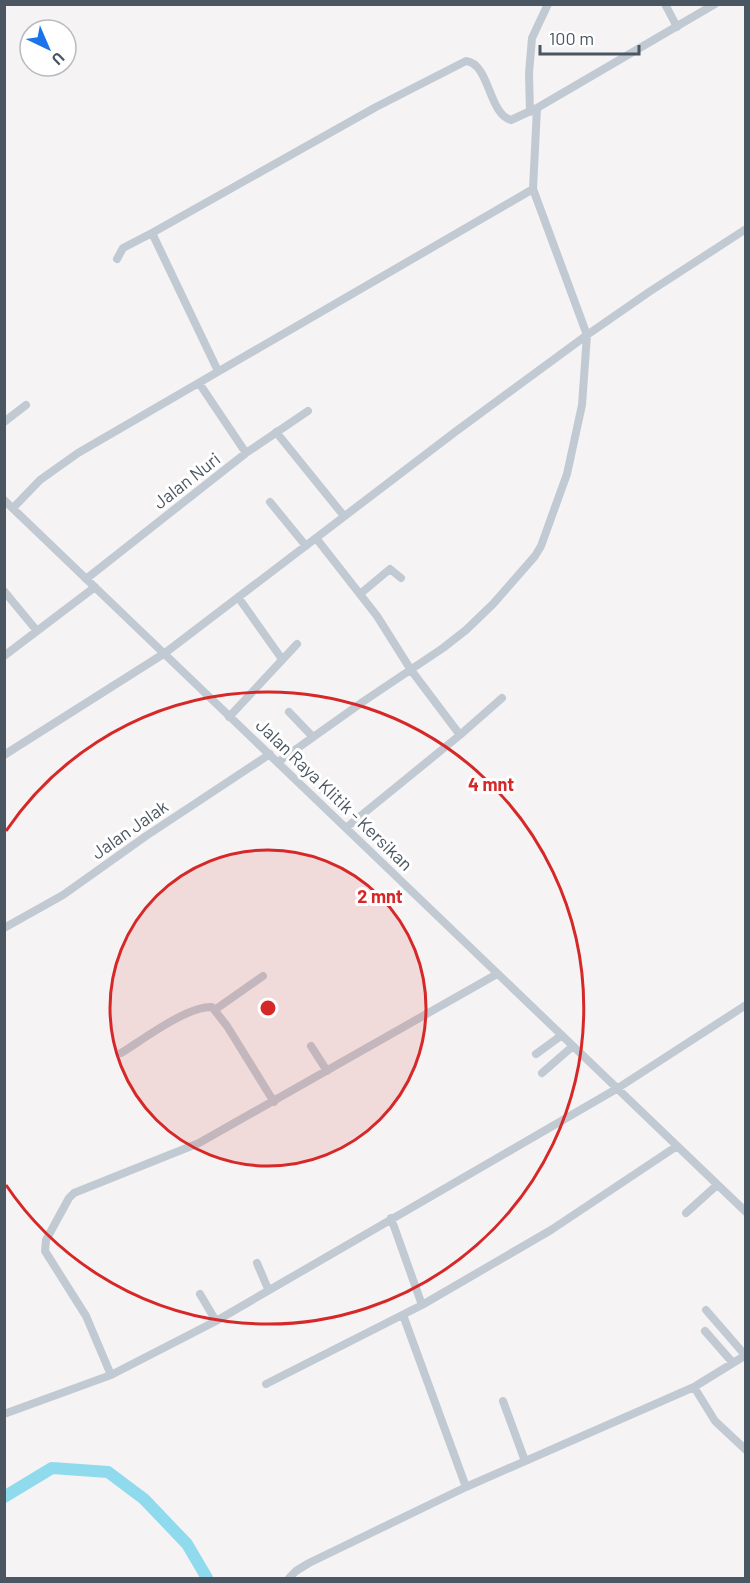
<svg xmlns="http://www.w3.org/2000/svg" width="750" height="1583" font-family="Barlow,sans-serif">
  <rect width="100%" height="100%" fill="#f5f3f3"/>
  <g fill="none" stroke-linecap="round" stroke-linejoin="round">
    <path stroke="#90daee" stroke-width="12" d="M 4,1497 L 52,1468 L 108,1472 L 144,1499 L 187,1544 L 207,1578"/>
    <path stroke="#c1cad2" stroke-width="8" d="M 665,4 L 677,27
      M 530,112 L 529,73 L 532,38 L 548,4
      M 117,259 L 123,248 L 152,233
      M 218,371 L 152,233 L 376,107 L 466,61 C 490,64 488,113 511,120 L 537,108
      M 199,383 L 246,453
      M 4,422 L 26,405
      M 276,432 L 344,516
      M 4,500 L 746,1212
      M 270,502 L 306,546
      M 13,508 L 40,480 L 78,453 L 533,189 L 537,108 L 715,4
      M 316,538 L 377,616 L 411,670 L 460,735
      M 86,579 L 246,453 L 308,411
      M 4,591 L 37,631
      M 360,594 L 390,569 L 401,578
      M 238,597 L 282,659
      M 4,656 L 95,587
      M 289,712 L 313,737
      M 229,717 L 297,644
      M 4,755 L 165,653 L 455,432 L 587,335 L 533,189
      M 278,762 L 364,701 L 443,648 L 466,630 L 493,604 L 535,556 L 541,546 L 567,474 L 582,405 L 587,335 L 649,292 L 746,229
      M 347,827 L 460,735 L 502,698
      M 4,928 L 63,895 L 146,836 L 270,754
      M 216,1009 L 263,976
      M 311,1046 L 327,1071
      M 121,1053 C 144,1039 187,1006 212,1007 L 227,1026 L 274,1102
      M 536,1054 L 562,1035
      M 542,1073 L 573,1046
      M 686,1213 L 717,1185
      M 391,1218 L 422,1305
      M 257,1263 L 268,1289
      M 200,1294 L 216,1321
      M 706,1310 L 745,1355
      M 403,1315 L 466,1487
      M 705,1331 L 733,1363
      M 111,1375 L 86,1316 L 45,1251 L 46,1240 L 69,1198 L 74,1193 L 199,1143 L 497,974
      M 266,1384 L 422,1305 L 551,1230 L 677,1146
      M 694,1387 L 715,1421 L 746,1450
      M 503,1401 L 525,1461
      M 4,1414 L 111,1375 L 216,1321 L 618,1088 L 746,1005
      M 289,1578 L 296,1571 L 309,1563 L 466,1487 L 694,1387 L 746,1355"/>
  </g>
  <circle cx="268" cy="1008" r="158" fill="#d62828" fill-opacity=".12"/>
  <g fill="none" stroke="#d62828" stroke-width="3">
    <circle cx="268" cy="1008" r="158"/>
    <path d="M6 831A316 316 0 1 1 6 1185"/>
  </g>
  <g text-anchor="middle" stroke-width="6" stroke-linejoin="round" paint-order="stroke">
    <g font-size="18" fill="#4a5661" stroke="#fff">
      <text transform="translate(187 481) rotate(-38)" y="6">Jalan Nuri</text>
      <text transform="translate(334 795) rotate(44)" y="6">Jalan Raya Klitik - Kersikan</text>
      <text transform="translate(130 830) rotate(-35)" y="6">Jalan Jalak</text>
    </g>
  </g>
  <circle cx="268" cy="1008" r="9" fill="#d62828" stroke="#fff" stroke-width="3"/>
  <g font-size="18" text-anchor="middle" font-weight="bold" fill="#d62828" stroke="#fff" stroke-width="6" stroke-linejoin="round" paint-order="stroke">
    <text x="491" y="791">4 mnt</text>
    <text x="380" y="903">2 mnt</text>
  </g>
  <rect width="750" height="1583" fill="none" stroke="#4a5661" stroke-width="12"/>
  <g transform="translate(48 48) rotate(136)"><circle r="28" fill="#ffffff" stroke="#b7bbc0" stroke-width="1.5"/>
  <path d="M0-4.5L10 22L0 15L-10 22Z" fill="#1a73e8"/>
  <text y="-9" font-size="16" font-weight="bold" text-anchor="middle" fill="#4a5661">U</text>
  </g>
  <path d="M540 45v9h99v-9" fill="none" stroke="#4a5661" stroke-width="3"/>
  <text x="549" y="45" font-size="18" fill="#4a5661" stroke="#ffffff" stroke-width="4.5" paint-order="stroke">100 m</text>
</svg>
